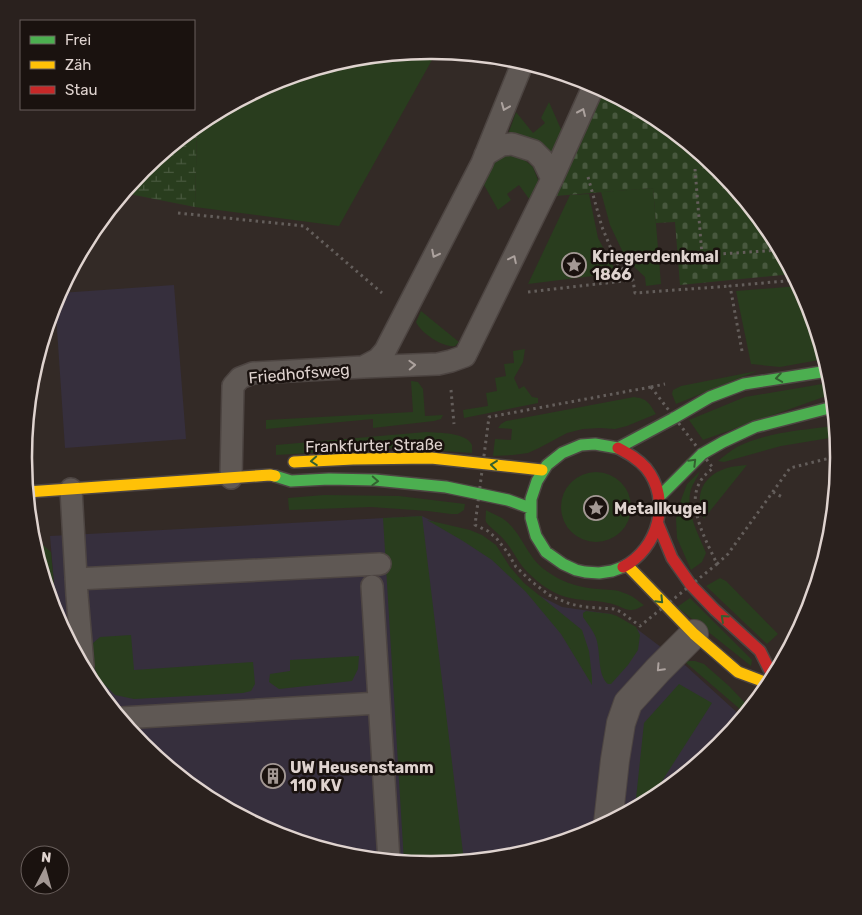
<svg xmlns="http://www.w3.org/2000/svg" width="862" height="915" font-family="Rubik,sans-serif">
  <defs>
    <pattern id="wetland-marsh" width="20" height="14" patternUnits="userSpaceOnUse" patternTransform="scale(1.25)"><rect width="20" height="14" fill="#293d1e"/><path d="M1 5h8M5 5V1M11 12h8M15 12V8" fill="none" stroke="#48583e"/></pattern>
    <pattern id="cemetery-stones" width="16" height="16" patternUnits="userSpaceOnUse" patternTransform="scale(1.25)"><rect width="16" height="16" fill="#293d1e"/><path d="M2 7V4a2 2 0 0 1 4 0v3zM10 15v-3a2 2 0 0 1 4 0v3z" fill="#48583e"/></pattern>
  </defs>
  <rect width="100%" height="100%" fill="#332a26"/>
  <path fill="#362f3d" d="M 174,285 L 186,439 L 65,448 L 55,300 L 60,293 Z
    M 422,516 L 493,551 L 532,592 L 562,607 L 611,614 L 637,629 L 686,666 L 742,717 L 719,746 L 657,796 L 587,834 L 510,857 L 431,865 L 351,857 L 275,834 L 205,796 L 143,745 L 92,684 L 57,618 L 50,536 Z"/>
  <path fill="#293d1e" d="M 431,50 L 437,51 L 339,226 L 195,207 L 197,125 L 205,119 L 275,81 L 352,58 Z
    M 549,102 L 564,136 L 555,157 L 544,146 L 529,141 L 506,140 L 516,112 L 533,133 L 545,123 L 541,118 Z
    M 505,155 L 521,157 L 533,167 L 538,180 L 532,203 L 519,185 L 507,194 L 511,200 L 498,210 L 483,183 L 494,159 Z
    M 653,188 L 661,284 L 646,286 L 645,277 L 626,259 L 610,225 L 601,192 Z
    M 589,194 L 598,238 L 617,273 L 528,284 L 570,195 Z
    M 799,286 L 807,302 L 825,359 L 780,367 L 751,364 L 736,291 Z
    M 421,311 L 459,342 L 455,346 C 443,348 421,333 416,322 Z
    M 525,349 L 523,362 L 514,378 L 519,389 L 524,386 L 532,397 L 538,398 L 538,403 L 464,418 L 463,410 L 488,406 L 486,393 L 497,391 L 495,378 L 506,376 L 504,364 L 514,363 L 513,351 Z
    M 757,371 L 676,404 L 672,394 L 673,390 L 681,386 Z
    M 411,381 L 418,382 L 423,389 L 425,416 L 443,415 L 441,419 L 434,421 L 373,428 L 373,419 L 266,429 L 266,420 L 413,412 Z
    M 822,384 L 828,386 L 832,394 L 703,440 L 689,420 L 745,397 Z
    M 634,397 C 648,399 649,403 656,414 L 627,426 L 615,429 L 600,428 L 583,429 L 567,433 L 539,448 L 528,453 L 513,455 L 493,456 L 495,439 L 511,440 L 512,429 L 498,428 L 501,424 L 506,421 Z
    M 835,426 L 836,437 L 781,446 L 724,462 L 718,461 C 724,456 730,451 737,447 C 767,432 802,430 835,426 Z
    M 426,432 C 439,433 466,432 472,445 C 472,446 472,452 472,453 L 396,448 L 276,455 L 276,445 Z
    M 747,465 L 706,516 L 704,519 C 694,495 702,476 727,468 C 733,466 740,466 747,465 Z
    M 700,471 C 698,477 693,483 691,489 C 685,511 698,533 706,553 L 702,562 L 691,570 L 677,538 L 676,519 L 681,500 L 687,484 Z
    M561 507a35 35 0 1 1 70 0a35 35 0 1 1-70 0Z
    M 324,495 L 399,496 L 465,504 L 464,510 L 458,514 L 451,514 L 428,511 L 371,507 L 289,510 L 288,498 Z
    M 486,510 C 493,514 500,516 506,521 C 518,531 523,544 531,555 C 536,563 543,569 551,574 C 564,583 582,588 598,589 C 607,590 616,589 624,593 C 632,595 638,601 644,605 C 627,616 625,606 608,603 C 595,600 580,601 566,597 C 550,593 533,579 522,566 C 516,558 512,549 505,541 C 501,535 488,526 486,522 C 485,519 486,514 486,510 Z
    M 422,516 L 464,861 L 431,865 L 404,862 L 383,518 Z
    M 427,520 L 470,530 L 482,535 L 496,545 L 510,567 L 524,583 L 582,630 L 589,651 L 592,677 L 592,685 L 561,634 L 526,592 L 492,560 L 463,541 Z
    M 32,538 L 35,538 L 51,552 L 57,618 L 55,613 Z
    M 720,578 L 726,581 L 778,634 L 767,644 L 706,586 Z
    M 690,598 L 752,660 L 751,666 L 677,607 Z
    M 586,611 L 611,614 L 617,616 L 636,627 L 640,635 L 638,650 L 628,665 L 611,684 L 608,684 C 597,675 601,652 596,638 C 593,630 587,623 583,617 L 583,613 Z
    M 131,635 L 134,670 L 253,662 L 255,684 L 251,691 L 243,693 L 134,699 L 115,695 L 99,679 L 92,662 L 92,644 L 100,637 Z
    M 359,656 L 358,669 L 352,681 L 279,689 L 269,682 L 270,674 L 290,671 L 290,660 Z
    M 684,661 L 695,661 L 704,664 L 729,686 L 746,704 L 741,710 Z
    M 679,684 L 712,703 L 655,792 L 652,799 L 635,808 L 644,723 Z"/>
  <path fill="url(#wetland-marsh)" d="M 197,125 L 195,207 L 124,193 L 143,169 Z"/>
  <path fill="url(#cemetery-stones)" d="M 602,89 L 657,119 L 719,170 L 770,231 L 793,274 L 680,285 L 675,222 L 656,223 L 653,188 L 555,196 Z"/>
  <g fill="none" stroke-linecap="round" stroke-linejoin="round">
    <defs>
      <path id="lane" d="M 485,155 L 502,145 L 512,144 L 534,151 L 543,160 L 552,179
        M 363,367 L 378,359 L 385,351 L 482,163 L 523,62
        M 231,478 L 233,386 L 240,378 L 253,373 L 363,367 L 438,364 L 451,361 L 465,356 L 552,179 L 594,85
        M 71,489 L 77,595 L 83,666
        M 76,579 L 380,564
        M 372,586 L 389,861
        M 121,718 L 379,703"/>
      <path id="street" d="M 608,823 L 615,760 L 621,723 L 628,703 L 658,670 L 694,634"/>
      <path id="fast" d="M 275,476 L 291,481 L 329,479 L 375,480 L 446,487 L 508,500 L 530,508
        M 659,497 L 702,454 L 723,442 L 755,427 L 833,407
        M 623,567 L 612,571 L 599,573 L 585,572 L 576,570 L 563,564 L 546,552 L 536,536 L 531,518 L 531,499 L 537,481 L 547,465 L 562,453 L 581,445 L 595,444 L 618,448 L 674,418 L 710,397 L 744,384 L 828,371"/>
      <path id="slow" d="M 294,462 L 353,459 L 431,458 L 542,470
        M 27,492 L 270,475 L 275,476
        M 627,565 L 694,634 L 738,672 L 770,684"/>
      <path id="jam" d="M 618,448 C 629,454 638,459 646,468 C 672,500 658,549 623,567
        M 658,524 L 672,558 L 691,585 L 715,610 L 760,651 L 773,677"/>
    </defs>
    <use href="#lane" stroke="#4d4542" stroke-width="24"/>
    <use href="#street" stroke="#4d4542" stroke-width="30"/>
    <use href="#fast" stroke="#4d4542" stroke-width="14"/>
    <use href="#slow" stroke="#4d4542" stroke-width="14"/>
    <use href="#jam" stroke="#4d4542" stroke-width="14"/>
    <path stroke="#645e5b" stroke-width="3" stroke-dasharray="2.5 4" stroke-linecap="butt" d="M 695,169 L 702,255
      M 588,177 L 602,227 L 617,263 L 633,280
      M 178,213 L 304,226 L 382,293
      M 691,256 L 779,250
      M 528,292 L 633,280 L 635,293 L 730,286
      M 742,351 L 730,286 L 796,280
      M 651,387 L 713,468 C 707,473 701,478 698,486 C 688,510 707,542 717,564 L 640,626 L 621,612 L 614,609 L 585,607 L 570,604 L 549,595 L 531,581 L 516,567 L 508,553 L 497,539 L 488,531 L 475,525 L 489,417 Z
      M 651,387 L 665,384
      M 451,390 L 454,424
      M 773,492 L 784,498
      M 717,564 L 728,554 L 790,468 L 838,456"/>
    <use href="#lane" stroke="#5f5854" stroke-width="21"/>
    <use href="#street" stroke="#5f5854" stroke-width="28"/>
    <use href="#fast" stroke="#4caf50" stroke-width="11"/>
    <use href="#slow" stroke="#ffc107" stroke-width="11"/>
    <use href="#jam" stroke="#c62828" stroke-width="11"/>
  </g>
  <defs><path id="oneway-chevron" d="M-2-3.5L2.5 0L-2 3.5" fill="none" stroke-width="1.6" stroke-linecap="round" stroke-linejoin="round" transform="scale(1.25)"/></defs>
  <g stroke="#aca29e">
    <use href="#oneway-chevron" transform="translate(505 107) rotate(112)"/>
    <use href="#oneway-chevron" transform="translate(582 112) rotate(-66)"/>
    <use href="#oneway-chevron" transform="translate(435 254) rotate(117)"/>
    <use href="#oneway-chevron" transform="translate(513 259) rotate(-64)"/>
    <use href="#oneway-chevron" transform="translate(412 365) rotate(-2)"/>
    <use href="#oneway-chevron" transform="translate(660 668) rotate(133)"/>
  </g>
  <g stroke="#336030">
    <use href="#oneway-chevron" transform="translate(779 378) rotate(171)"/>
    <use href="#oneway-chevron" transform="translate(314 461) rotate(176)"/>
    <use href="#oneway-chevron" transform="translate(693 462) rotate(-45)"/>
    <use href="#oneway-chevron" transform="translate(494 465) rotate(-174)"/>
    <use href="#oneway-chevron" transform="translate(375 481) rotate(3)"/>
    <use href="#oneway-chevron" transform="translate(660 600) rotate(46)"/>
    <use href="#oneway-chevron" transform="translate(724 618) rotate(-138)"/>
  </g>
  <defs>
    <symbol id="sight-ring" viewBox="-11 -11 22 22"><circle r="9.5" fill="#1a120f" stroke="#a39894" stroke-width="1.5"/><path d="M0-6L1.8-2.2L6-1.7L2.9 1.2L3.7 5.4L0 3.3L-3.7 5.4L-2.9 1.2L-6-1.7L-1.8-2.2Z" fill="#a39894"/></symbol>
    <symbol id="building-ring" viewBox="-11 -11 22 22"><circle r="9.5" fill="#1a120f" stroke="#a39894" stroke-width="1.5"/><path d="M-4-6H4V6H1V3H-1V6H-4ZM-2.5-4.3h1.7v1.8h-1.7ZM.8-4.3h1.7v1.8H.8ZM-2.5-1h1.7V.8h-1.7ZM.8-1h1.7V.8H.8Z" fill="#a39894"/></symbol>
  </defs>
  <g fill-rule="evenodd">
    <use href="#sight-ring" x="560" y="251" width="28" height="28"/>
    <use href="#sight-ring" x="582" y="494" width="28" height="28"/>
    <use href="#building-ring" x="259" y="762" width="28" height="28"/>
  </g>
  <g text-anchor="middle" stroke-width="5" stroke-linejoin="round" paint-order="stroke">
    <g font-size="16" font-weight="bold" fill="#dfd3cf" stroke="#1a120f" text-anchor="start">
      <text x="592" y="262">Kriegerdenkmal<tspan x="592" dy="18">1866</tspan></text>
      <text x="614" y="514">Metallkugel</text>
      <text x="290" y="773">UW Heusenstamm<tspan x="290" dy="18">110 KV</tspan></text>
    </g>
    <g font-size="16" fill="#dfd3cf" stroke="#1a120f">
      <text transform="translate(299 373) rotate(-5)" y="6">Friedhofsweg</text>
      <text transform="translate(374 445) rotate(-1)" y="6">Frankfurter Straße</text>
    </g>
  </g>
  <path d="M0 0H862V915H0ZM430 59H432A398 398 0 0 1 830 457V458A398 398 0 0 1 432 856H430A398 398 0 0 1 32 458V457A398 398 0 0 1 430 59Z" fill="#2a211e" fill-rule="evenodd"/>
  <path fill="none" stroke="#dfd3cf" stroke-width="2.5" d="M430 59H432A398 398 0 0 1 830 457V458A398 398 0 0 1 432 856H430A398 398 0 0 1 32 458V457A398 398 0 0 1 430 59Z"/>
  <rect x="20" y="20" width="175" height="90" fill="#1a120f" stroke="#695f5c"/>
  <rect x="30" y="36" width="25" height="8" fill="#4caf50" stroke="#695f5c"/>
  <text x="65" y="45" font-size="15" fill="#dfd3cf">Frei</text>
  <rect x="30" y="61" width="25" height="8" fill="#ffc107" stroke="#695f5c"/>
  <text x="65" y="70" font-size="15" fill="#dfd3cf">Zäh</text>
  <rect x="30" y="86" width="25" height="8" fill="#c62828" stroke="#695f5c"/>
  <text x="65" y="95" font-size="15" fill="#dfd3cf">Stau</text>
  <g transform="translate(45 870) rotate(6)"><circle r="24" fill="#1a120f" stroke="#695f5c"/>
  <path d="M0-4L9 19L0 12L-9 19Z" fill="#a39894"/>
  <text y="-8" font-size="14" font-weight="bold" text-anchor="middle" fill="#dfd3cf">N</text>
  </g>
</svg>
